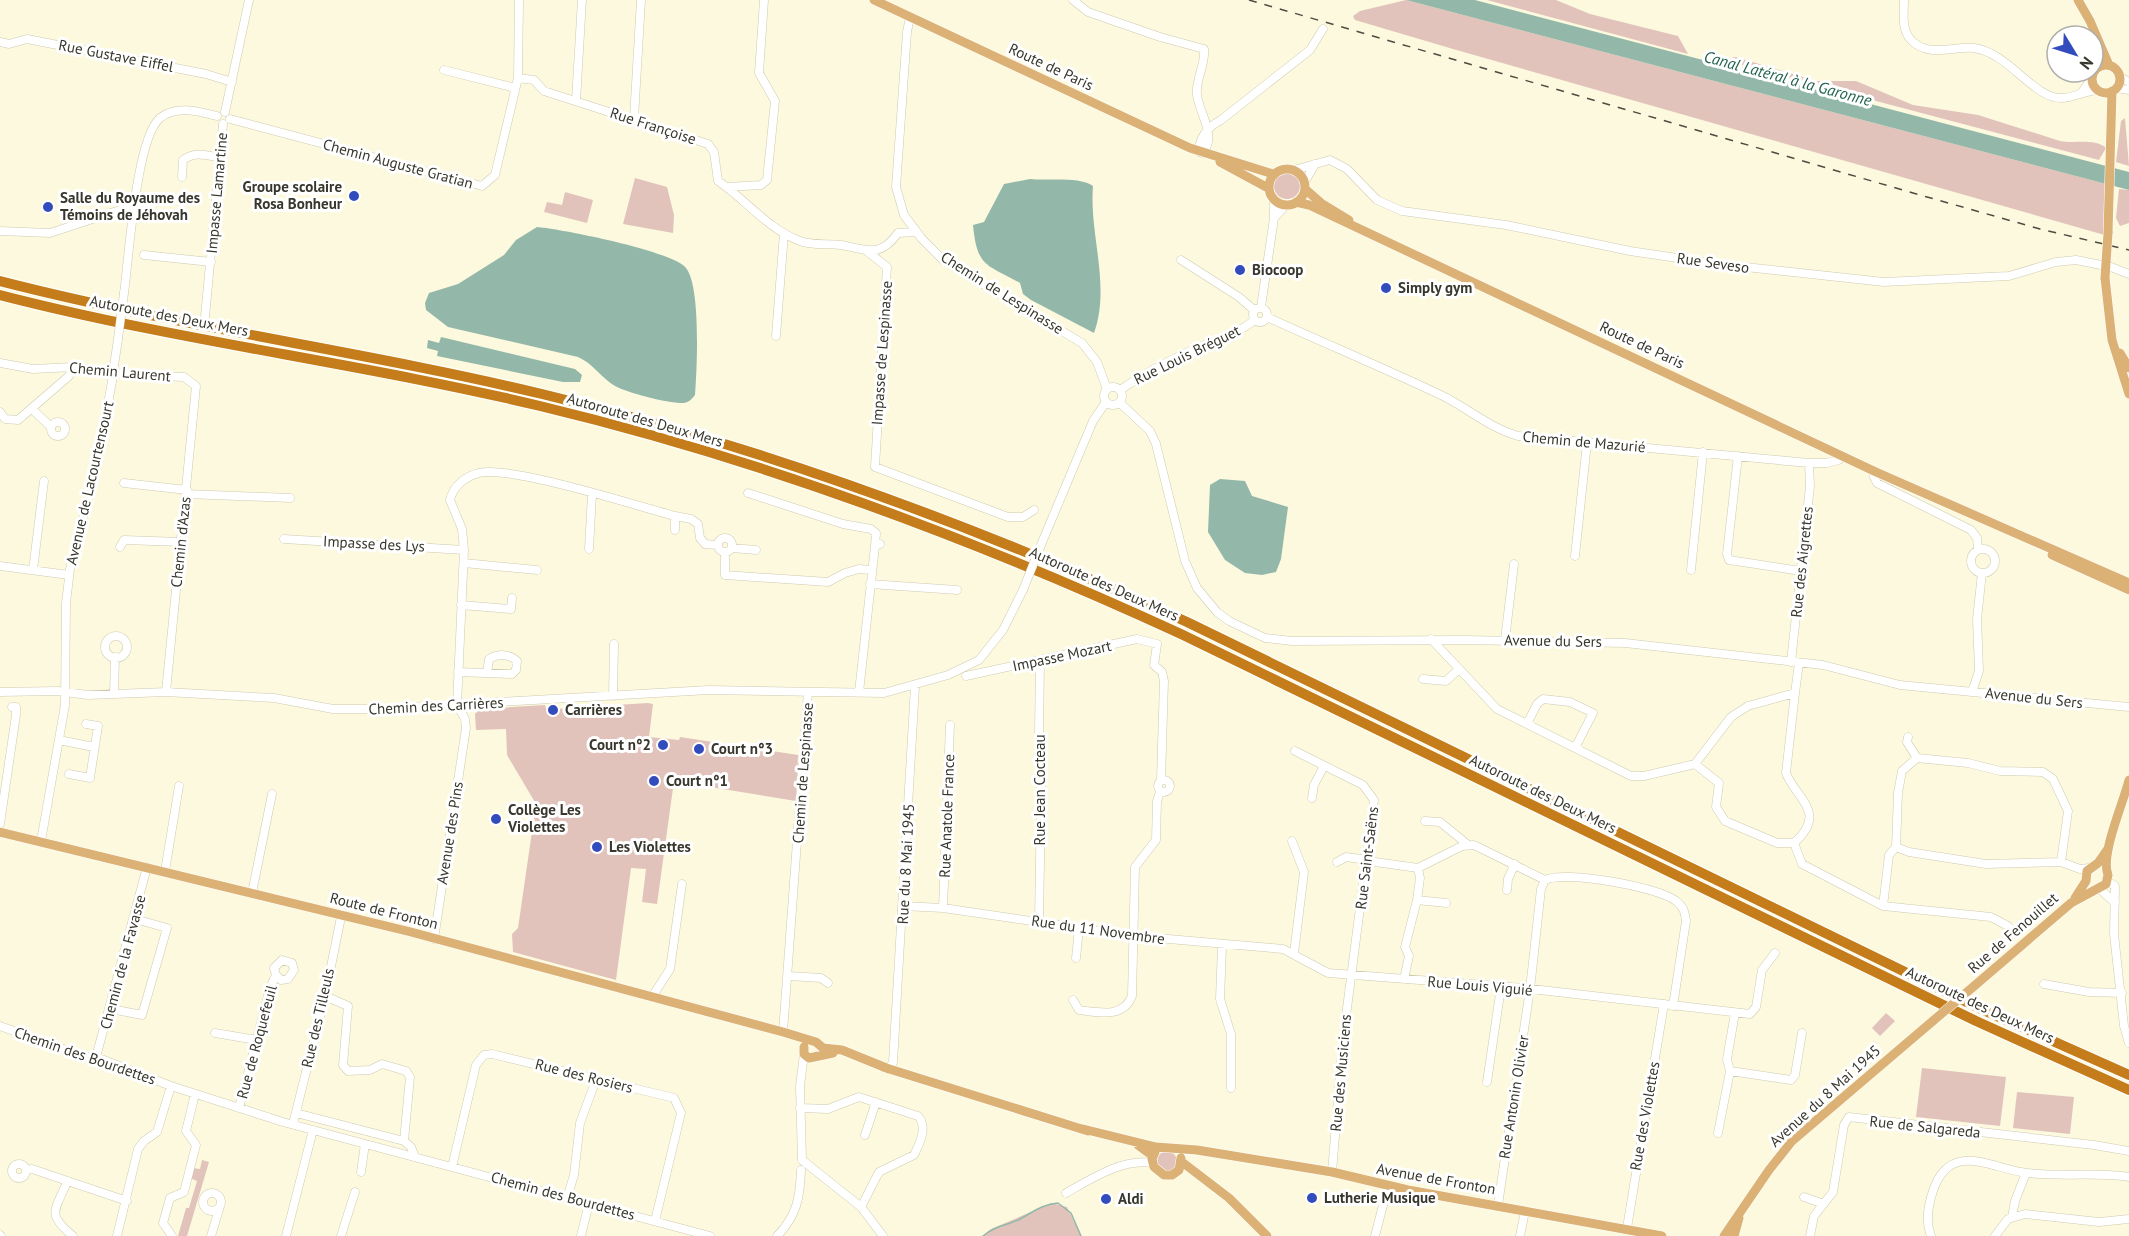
<svg xmlns="http://www.w3.org/2000/svg" width="2129" height="1236" font-family="'PT Sans',sans-serif">
  <rect width="100%" height="100%" fill="#fdf9de"/>
  <path fill="#e1c3bb" d="M 1406,0 L 2110,185 L 2108,236 L 1453,49 L 1355,20 L 1353,16 L 1360,11 Z
    M 1487,0 L 1556,0 L 1590,14 L 1678,36 L 1688,54 Z
    M 1736,57 L 1816,81 L 1856,81 L 1913,105 L 1978,115 L 2060,141 C 2074,144 2095,138 2106,148 L 2099,160 L 1842,92 L 1833,86 L 1819,86 L 1723,60 Z
    M 2125,118 L 2129,166 L 2116,162 L 2121,121 Z
    M1274 186a13 13 0 1 1 26 0a13 13 0 1 1-26 0Z
    M 635,178 L 667,187 L 674,215 L 673,233 L 623,224 Z
    M 2119,189 L 2129,190 L 2129,223 L 2120,226 L 2116,218 Z
    M 565,192 L 593,200 L 587,223 L 544,212 L 547,202 L 562,205 Z
    M 648,703 L 653,704 L 649,737 L 679,740 L 680,737 L 798,755 L 796,801 L 674,781 L 657,904 L 642,902 L 646,869 L 631,868 L 616,980 L 513,952 L 512,934 L 518,928 L 536,804 L 507,755 L 506,729 L 476,730 L 475,714 L 480,709 L 545,705 L 546,709 L 555,709 Z
    M 1886,1013 L 1895,1021 L 1880,1036 L 1872,1028 Z
    M 1922,1068 L 2006,1077 L 2000,1126 L 1916,1117 Z
    M 2017,1092 L 2074,1097 L 2070,1134 L 2013,1128 Z
    M1157 1161a10 10 0 1 1 20 0a10 10 0 1 1-20 0Z
    M 202,1160 L 209,1162 L 187,1236 L 178,1236 L 186,1208 L 189,1208 L 197,1181 L 190,1178 L 193,1168 L 200,1169 Z
    M 1052,1203 L 1067,1207 L 1081,1236 L 983,1236 L 991,1229 Z"/>
  <path fill="#93b8a9" d="M 1406,0 L 1475,0 L 2129,172 L 2129,190 Z
    M 1030,179 C 1048,181 1079,176 1093,186 C 1089,234 1111,286 1094,333 L 1031,300 L 1023,294 L 1020,283 C 986,264 977,267 973,225 L 984,222 L 1004,184 Z
    M 537,227 C 561,229 673,251 686,268 C 701,286 697,370 695,395 C 692,399 689,402 684,403 C 670,404 628,393 615,386 C 601,378 594,364 578,357 L 448,327 L 426,310 L 425,303 L 429,293 L 458,284 L 504,255 L 516,240 Z
    M 441,337 L 575,369 L 582,375 L 580,382 L 563,382 L 437,356 L 438,351 L 427,348 L 428,340 L 439,343 Z
    M 1220,479 L 1245,481 L 1252,496 L 1288,507 L 1281,559 L 1276,572 L 1262,575 L 1245,573 L 1225,560 L 1208,532 L 1210,485 Z"/>
  <g fill="none" stroke-linecap="round" stroke-linejoin="round">
    <path stroke="#93b8a9" stroke-width="1.5" d="M 983,1236 C 994,1226 1005,1226 1018,1220 C 1032,1213 1042,1204 1058,1203 L 1071,1213 L 1081,1236"/>
    <defs>
      <path id="minor" d="M 1073,0 L 1088,12 L 1160,37 L 1204,49 C 1206,64 1195,80 1197,95 C 1199,113 1218,137 1202,153
        M 1904,0 C 1904,14 1901,29 1911,40 C 1928,58 1953,46 1974,48 C 2009,53 2033,98 2061,98 C 2073,98 2085,91 2097,90
        M 910,17 L 907,32 L 896,187 L 904,215 L 922,239 L 944,261 L 1082,343 L 1097,362 L 1107,389
        M 0,42 L 9,44 L 27,39 L 206,74 L 232,82
        M 444,70 L 515,88
        M 2120,77 L 2129,82
        M 518,78 L 534,80 L 544,91 L 708,144 L 714,152 L 718,181 C 745,199 769,230 800,241 C 812,246 828,243 841,245 C 868,250 880,258 898,233 L 916,232
        M 2116,88 L 2129,90
        M 2082,92 L 2092,78
        M 576,101 L 582,0
        M 225,112 L 249,0
        M 634,118 L 641,0
        M 230,119 L 482,186 L 495,175 L 518,78 L 519,0
        M 1199,152 C 1199,136 1208,127 1221,120 L 1310,50 L 1323,29
        M 1294,170 L 1330,160 L 1347,169 L 1377,200 L 1402,211 L 1506,225 L 1630,251 L 1718,264 L 1884,282 L 2009,276 L 2056,262 L 2076,260 L 2111,267 L 2129,274
        M 182,177 L 183,160 C 195,151 206,155 220,158
        M 1304,183 L 1315,164
        M 727,187 L 761,185 L 767,180 L 775,101 L 759,73 L 764,0
        M 1274,218 L 1286,205
        M 0,231 L 50,233 L 126,208 L 135,208
        M 868,252 L 887,267 L 875,467 L 1008,517 L 1023,517 L 1034,510
        M 144,255 L 211,262
        M 1181,260 L 1239,297 L 1254,310
        M 124,293 C 129,258 136,138 160,118 C 176,105 198,111 217,116
        M 1261,307 L 1274,218 L 1274,200
        M1253 315a7 7 0 1 1 14 0a7 7 0 1 1-14 0Z
        M 205,317 L 223,124
        M 1267,317 C 1326,344 1386,369 1445,397 C 1470,410 1490,428 1518,436 L 1809,463 L 1827,463 L 1839,460 L 1841,456
        M 776,336 L 784,233
        M 0,363 L 33,369 L 73,367 L 131,375 L 184,377 L 196,386 L 166,692
        M 114,366 L 118,339
        M1104 396a9 9 0 1 1 18 0a9 9 0 1 1-18 0Z
        M 1120,390 C 1142,375 1166,362 1190,351 C 1213,341 1235,335 1255,320
        M 1119,402 L 1150,431 L 1156,444 L 1185,561 L 1197,588 L 1217,612 L 1229,621 L 1265,638 L 1292,641 L 1466,640 L 1625,643 L 1823,665 L 1900,685 L 2129,707
        M 32,409 L 51,427
        M 0,412 L 5,419 L 18,420 L 69,376 L 73,367
        M51 429a7 7 0 1 1 14 0a7 7 0 1 1-14 0Z
        M 1738,456 L 1727,554 L 1729,560 L 1801,571
        M 1876,472 L 1874,477 L 1877,483 L 1971,530 L 1977,538 L 1978,550
        M 124,483 L 187,490
        M 748,493 L 843,524 L 871,529 L 876,533 L 875,546
        M 186,494 L 290,498
        M 675,516 L 691,519 L 698,524 L 700,538 L 705,544 L 718,545
        M718 545a7 7 0 1 1 14 0a7 7 0 1 1-14 0Z
        M 284,539 L 464,550
        M 1043,540 L 1093,421 L 1106,402
        M 120,547 L 124,540 L 181,542
        M 732,548 L 756,550
        M1971 561a12 12 0 1 1 24 0a12 12 0 1 1-24 0Z
        M 589,549 L 592,494
        M 725,552 L 725,575 L 828,582 L 845,573 L 859,569 L 871,570
        M 1575,556 L 1587,443
        M 464,563 L 537,570
        M 0,566 L 69,575
        M 33,570 L 44,481
        M 1691,570 L 1703,452
        M 870,584 L 957,590
        M 461,605 L 511,609 L 512,598
        M105 647a11 11 0 1 1 22 0a11 11 0 1 1-22 0Z
        M 1431,639 L 1497,709 L 1631,776 L 1644,776 L 1695,764 L 1731,717 L 1748,706 L 1795,693 L 1799,663
        M 1505,640 L 1514,564
        M 1791,662 L 1810,486 L 1809,463
        M 458,672 L 512,674 L 516,670 L 517,661 C 509,654 499,653 489,659 L 487,673
        M 966,676 L 1137,639 L 1157,644 L 1154,665 L 1162,672 L 1164,681 L 1161,780
        M 1423,679 L 1446,681 L 1458,670
        M 0,692 L 57,691 L 88,695 L 166,692 L 274,698 L 333,709 L 376,709 L 709,690 L 884,693 L 948,675 L 979,660 L 1003,630 L 1023,590
        M 859,692 L 875,546 L 880,544
        M 1972,692 L 1979,671 L 1977,619 L 1982,573
        M 114,693 L 115,657
        M 613,696 L 614,644
        M 1527,724 L 1537,704 L 1543,699 L 1570,702 L 1593,713 L 1575,748
        M 1908,737 L 1907,742 L 1917,758
        M 59,740 L 94,747
        M 1295,751 L 1363,785 L 1374,800 L 1343,1039 L 1332,1172
        M 1695,764 L 1719,783 L 1716,807 L 1725,821 L 1777,843 L 1794,843 C 1829,812 1795,798 1786,773 L 1795,693
        M 69,774 L 90,778 L 98,726 L 86,724
        M1158 786a6 6 0 1 1 12 0a6 6 0 1 1-12 0Z
        M 1312,798 L 1314,785 L 1324,766
        M 1425,821 L 1440,822 L 1467,844
        M 0,824 L 16,715 L 16,707 L 12,707
        M 41,841 L 65,705 L 66,603 L 70,569 L 98,460 L 112,381
        M 1292,841 L 1304,872 L 1294,953
        M 1794,843 L 1802,864 L 1883,906 L 1991,917 L 2008,926
        M 1896,847 L 1909,852 L 1986,864 L 2061,862 L 2080,869 L 2089,868
        M 1368,861 L 1418,868 L 1462,846 L 1474,845 L 1545,880
        M 1337,862 L 1346,857 L 1368,860
        M 165,871 L 179,786
        M 2107,881 L 2115,886 L 2114,934 L 2124,1026 L 2129,1043
        M 2099,888 L 2115,903
        M 1507,890 L 1508,879 L 1515,864
        M 252,893 L 272,794
        M 1417,900 L 1446,903
        M 903,906 L 943,908 L 1134,936 L 1283,949 L 1328,973 L 1523,988 L 1750,1014 L 1756,1007 L 1762,970 L 1775,953
        M 1883,906 L 1889,855 L 1896,847 L 1898,793 L 1902,771 L 1917,758 L 1968,763 L 2000,771 L 2043,772 L 2053,779 L 2068,811 L 2061,862
        M 943,908 L 950,725
        M 1039,921 L 1042,747 L 1039,734 L 1040,660
        M 434,939 L 466,728 L 465,719 L 457,705 L 464,550 L 462,529 L 450,500 C 453,486 466,476 479,473 C 510,465 637,506 675,516 L 675,530
        M 1222,946 L 1220,999 L 1231,1034 L 1231,1088
        M 1076,958 L 1079,928
        M 789,976 L 821,978 L 828,983
        M 1404,979 L 1409,956 L 1405,947 L 1417,900 L 1420,878 L 1418,868
        M 2044,984 L 2089,992 L 2122,993
        M 325,996 L 348,1006 L 343,1065 L 348,1071 L 370,1070 L 382,1064 L 406,1071 L 410,1077 L 404,1141
        M 652,997 L 670,969 L 682,884
        M 1073,1000 L 1079,1010 C 1098,1012 1123,1019 1132,996 L 1135,867 L 1156,840 L 1157,801 L 1160,792
        M 111,1009 L 142,1015 L 167,928 L 135,919
        M 1735,1013 L 1727,1059 L 1730,1071 L 1791,1080 L 1795,1075 L 1802,1033
        M 0,1026 L 85,1057 L 96,1057 L 171,1086 L 283,1122 L 710,1236
        M 783,1032 L 808,692
        M 215,1033 L 257,1040
        M 96,1057 L 147,867
        M 889,1069 L 893,1062 L 915,686
        M 1487,1082 L 1501,987
        M 239,1108 L 270,988 L 276,975 L 274,968 L 282,960 L 292,963 L 294,970 L 288,979 L 281,980 L 276,975
        M 800,1108 L 828,1109 L 859,1097 L 918,1116 C 928,1127 920,1143 914,1155 L 879,1172 L 861,1207
        M 296,1113 L 404,1141 L 411,1147 L 415,1157
        M 293,1124 L 325,996 L 342,912
        M 1718,1133 L 1730,1071
        M 865,1135 L 876,1102
        M 802,1160 L 861,1207 L 883,1236
        M 802,1160 L 800,1086 L 804,1054
        M12 1171a7 7 0 1 1 14 0a7 7 0 1 1-14 0Z
        M 452,1167 L 476,1065 L 484,1055 L 492,1054 L 674,1098 L 681,1113 L 655,1221
        M 26,1170 L 32,1169 L 127,1201
        M 361,1172 L 365,1144
        M 67,1182 C 55,1211 46,1214 73,1236
        M203 1202a9 9 0 1 1 18 0a9 9 0 1 1-18 0Z
        M 1066,1193 C 1091,1179 1123,1158 1152,1163
        M 1804,1197 L 1824,1204
        M 567,1198 L 574,1175 L 580,1123 L 596,1080
        M 1498,1205 L 1530,989 L 1541,889 L 1545,880 C 1564,870 1659,887 1676,901 C 1684,907 1685,913 1686,921 L 1673,1006
        M 2012,1217 L 2015,1201 L 2026,1173
        M 1627,1228 L 1664,1004
        M 0,1235 L 1,1236
        M 117,1236 L 138,1149 L 144,1141 L 157,1132 L 171,1086
        M 172,1236 L 163,1223 L 170,1198 L 184,1192 L 196,1145 L 186,1131 L 195,1094
        M 211,1236 L 220,1206
        M 286,1236 L 313,1130
        M 341,1236 L 355,1192
        M 581,1236 L 589,1203
        M 777,1236 C 797,1216 800,1197 801,1170
        M 1375,1236 L 1388,1186
        M 1520,1236 L 1525,1211
        M 1810,1236 L 1814,1216 L 1833,1192 L 1844,1125 L 1849,1117 L 2094,1145 L 2129,1151
        M 1931,1236 C 1925,1221 1928,1206 1933,1191 C 1950,1139 1992,1169 2027,1173 C 2061,1177 2096,1172 2129,1177
        M 1995,1236 L 2008,1219 L 2025,1214 L 2099,1222 L 2129,1219"/>
      <path id="major" d="M 874,0 L 1190,148 L 1273,174
        M 2078,0 L 2090,21 L 2109,65
        M2092 79a14 14 0 1 1 28 0a14 14 0 1 1-28 0Z
        M 1220,162 L 1268,188
        M1269 187a18 18 0 1 1 36 0a18 18 0 1 1-36 0Z
        M 1305,189 L 1321,203 L 1349,220
        M 1296,202 L 1309,205 L 1876,472 L 2129,583
        M 2108,233 L 2112,91
        M 2105,278 L 2112,340 L 2129,394
        M 2120,353 L 2129,368
        M 2052,555 L 2129,590
        M 0,832 L 411,932 L 783,1032 L 816,1042 L 823,1048 L 842,1050 L 889,1069
        M 2075,898 L 2086,881 L 2087,871 L 2098,863 L 2107,850
        M 1973,987 L 2071,903 L 2106,884 L 2108,875 C 2100,855 2123,804 2129,780
        M 804,1047 L 804,1054 L 809,1058 L 833,1053
        M 883,1067 L 1088,1131
        M 1083,1129 L 1156,1147 L 1197,1150 L 1332,1172 L 1408,1190 L 1662,1236
        M 1138,1145 L 1153,1156
        M 1155,1152 L 1152,1159 L 1154,1167 L 1164,1175 L 1172,1175 L 1179,1170 L 1181,1158
        M 1182,1162 L 1229,1198 L 1267,1236
        M 1724,1236 L 1769,1170 L 1792,1141 L 1934,1020
        M 1734,1236 L 1739,1218"/>
      <path id="highway" d="M 0,281 C 179,327 363,351 542,394 C 765,447 979,527 1187,622 L 1981,1009 L 2129,1075
        M 0,295 C 178,341 361,363 540,406 C 761,459 975,539 1181,634 L 1976,1021 L 2129,1090"/>
    </defs>
    <use href="#minor" stroke="#cecab0" stroke-width="9"/>
    <use href="#major" stroke="#fff" stroke-width="10"/>
    <use href="#highway" stroke="#fff" stroke-width="12"/>
    <use href="#minor" stroke="#fff" stroke-width="8"/>
    <use href="#major" stroke="#dcb176" stroke-width="9"/>
    <use href="#highway" stroke="#c47d1a" stroke-width="10"/>
    <path stroke="#4d4c40" stroke-width="1.5" stroke-dasharray="8 8" stroke-linecap="butt" d="M 1249,0 L 1913,193 L 2040,229 L 2129,250"/>
    <defs>
      <path id="minor-bridge" d="M 118,339 L 124,293
        M 112,381 L 114,366
        M 1023,590 L 1043,540"/>
      <path id="major-bridge" d="M 2105,278 L 2108,233
        M 1934,1020 L 1973,987"/>
    </defs>
    <use href="#minor-bridge" stroke="#cecab0" stroke-width="9" stroke-linecap="butt"/>
    <use href="#major-bridge" stroke="#fff" stroke-width="10" stroke-linecap="butt"/>
    <use href="#minor-bridge" stroke="#fff" stroke-width="8"/>
    <use href="#major-bridge" stroke="#dcb176" stroke-width="9"/>
  </g>
  <g fill="#324cbd" stroke="#fff" stroke-width="2">
    <circle cx="354" cy="196" r="6"/>
    <circle cx="48" cy="207" r="6"/>
    <circle cx="1240" cy="270" r="6"/>
    <circle cx="1386" cy="288" r="6"/>
    <circle cx="553" cy="710" r="6"/>
    <circle cx="663" cy="745" r="6"/>
    <circle cx="699" cy="749" r="6"/>
    <circle cx="654" cy="781" r="6"/>
    <circle cx="496" cy="819" r="6"/>
    <circle cx="597" cy="847" r="6"/>
    <circle cx="1312" cy="1198" r="6"/>
    <circle cx="1106" cy="1199" r="6"/>
  </g>
  <g text-anchor="middle" stroke-width="6" stroke-linejoin="round" paint-order="stroke">
    <g font-size="15" fill="#38372d" stroke="#fff">
      <text transform="translate(116 56) rotate(11)" y="5">Rue Gustave Eiffel</text>
      <text transform="translate(1051 67) rotate(25)" y="5">Route de Paris</text>
      <text transform="translate(653 126) rotate(18)" y="5">Rue Françoise</text>
      <text transform="translate(398 164) rotate(15)" y="5">Chemin Auguste Gratian</text>
      <text transform="translate(217 193) rotate(-85)" y="5">Impasse Lamartine</text>
      <text transform="translate(1713 263) rotate(8)" y="5">Rue Seveso</text>
      <text transform="translate(1002 293) rotate(32)" y="5">Chemin de Lespinasse</text>
      <text transform="translate(169 316) rotate(11)" y="5">Autoroute des Deux Mers</text>
      <text transform="translate(1642 345) rotate(25)" y="5">Route de Paris</text>
      <text transform="translate(882 353) rotate(-86)" y="5">Impasse de Lespinasse</text>
      <text transform="translate(1187 355) rotate(-26)" y="5">Rue Louis Bréguet</text>
      <text transform="translate(120 372) rotate(5)" y="5">Chemin Laurent</text>
      <text transform="translate(645 420) rotate(16)" y="5">Autoroute des Deux Mers</text>
      <text transform="translate(1584 442) rotate(5)" y="5">Chemin de Mazurié</text>
      <text transform="translate(90 483) rotate(-77)" y="5">Avenue de Lacourtensourt</text>
      <text transform="translate(181 542) rotate(-84)" y="5">Chemin d'Azas</text>
      <text transform="translate(374 544) rotate(3)" y="5">Impasse des Lys</text>
      <text transform="translate(1802 562) rotate(-84)" y="5">Rue des Aigrettes</text>
      <text transform="translate(1104 584) rotate(24)" y="5">Autoroute des Deux Mers</text>
      <text transform="translate(1553 641) rotate(1)" y="5">Avenue du Sers</text>
      <text transform="translate(1062 656) rotate(-12)" y="5">Impasse Mozart</text>
      <text transform="translate(2034 698) rotate(6)" y="5">Avenue du Sers</text>
      <text transform="translate(436 706) rotate(-3)" y="5">Chemin des Carrières</text>
      <text transform="translate(803 773) rotate(-86)" y="5">Chemin de Lespinasse</text>
      <text transform="translate(1040 790) rotate(-90)" y="5">Rue Jean Cocteau</text>
      <text transform="translate(1543 794) rotate(26)" y="5">Autoroute des Deux Mers</text>
      <text transform="translate(947 816) rotate(-88)" y="5">Rue Anatole France</text>
      <text transform="translate(450 833) rotate(-81)" y="5">Avenue des Pins</text>
      <text transform="translate(1367 858) rotate(-83)" y="5">Rue Saint-Saëns</text>
      <text transform="translate(906 864) rotate(-87)" y="5">Rue du 8 Mai 1945</text>
      <text transform="translate(384 911) rotate(14)" y="5">Route de Fronton</text>
      <text transform="translate(1098 930) rotate(8)" y="5">Rue du 11 Novembre</text>
      <text transform="translate(2013 933) rotate(-41)" y="5">Rue de Fenouillet</text>
      <text transform="translate(123 962) rotate(-75)" y="5">Chemin de la Favasse</text>
      <text transform="translate(1480 986) rotate(5)" y="5">Rue Louis Viguié</text>
      <text transform="translate(1980 1005) rotate(25)" y="5">Autoroute des Deux Mers</text>
      <text transform="translate(318 1018) rotate(-77)" y="5">Rue des Tilleuls</text>
      <text transform="translate(257 1042) rotate(-75)" y="5">Rue de Roquefeuil</text>
      <text transform="translate(85 1056) rotate(19)" y="5">Chemin des Bourdettes</text>
      <text transform="translate(1341 1073) rotate(-85)" y="5">Rue des Musiciens</text>
      <text transform="translate(584 1076) rotate(14)" y="5">Rue des Rosiers</text>
      <text transform="translate(1825 1096) rotate(-42)" y="5">Avenue du 8 Mai 1945</text>
      <text transform="translate(1514 1097) rotate(-81)" y="5">Rue Antonin Olivier</text>
      <text transform="translate(1645 1116) rotate(-80)" y="5">Rue des Violettes</text>
      <text transform="translate(1925 1127) rotate(6)" y="5">Rue de Salgareda</text>
      <text transform="translate(1436 1179) rotate(10)" y="5">Avenue de Fronton</text>
      <text transform="translate(563 1196) rotate(15)" y="5">Chemin des Bourdettes</text>
    </g>
    <g font-size="15" font-weight="bold" fill="#38372d" stroke="#fff" text-anchor="start">
      <text x="342" y="192" text-anchor="end">Groupe scolaire<tspan x="342" dy="17">Rosa Bonheur</tspan></text>
      <text x="60" y="203">Salle du Royaume des<tspan x="60" dy="17">Témoins de Jéhovah</tspan></text>
      <text x="1252" y="275">Biocoop</text>
      <text x="1398" y="293">Simply gym</text>
      <text x="565" y="715">Carrières</text>
      <text x="651" y="750" text-anchor="end">Court n°2</text>
      <text x="711" y="754">Court n°3</text>
      <text x="666" y="786">Court n°1</text>
      <text x="508" y="815">Collège Les<tspan x="508" dy="17">Violettes</tspan></text>
      <text x="609" y="852">Les Violettes</text>
      <text x="1324" y="1203">Lutherie Musique</text>
      <text x="1118" y="1204">Aldi</text>
    </g>
    <g font-size="16" font-style="italic" fill="#1f614c" stroke="#fff">
      <text transform="translate(1788 78) rotate(15)" y="6">Canal Latéral à la Garonne</text>
    </g>
  </g>
  <g transform="translate(2075 54) rotate(128)"><circle r="28" fill="#ffffff" stroke="#afafab" stroke-width="1.5"/>
  <path d="M0-4.5L10 22L0 15L-10 22Z" fill="#324cbd"/>
  <text y="-9" font-size="16" font-weight="bold" text-anchor="middle" fill="#38372d">N</text>
  </g>
</svg>
